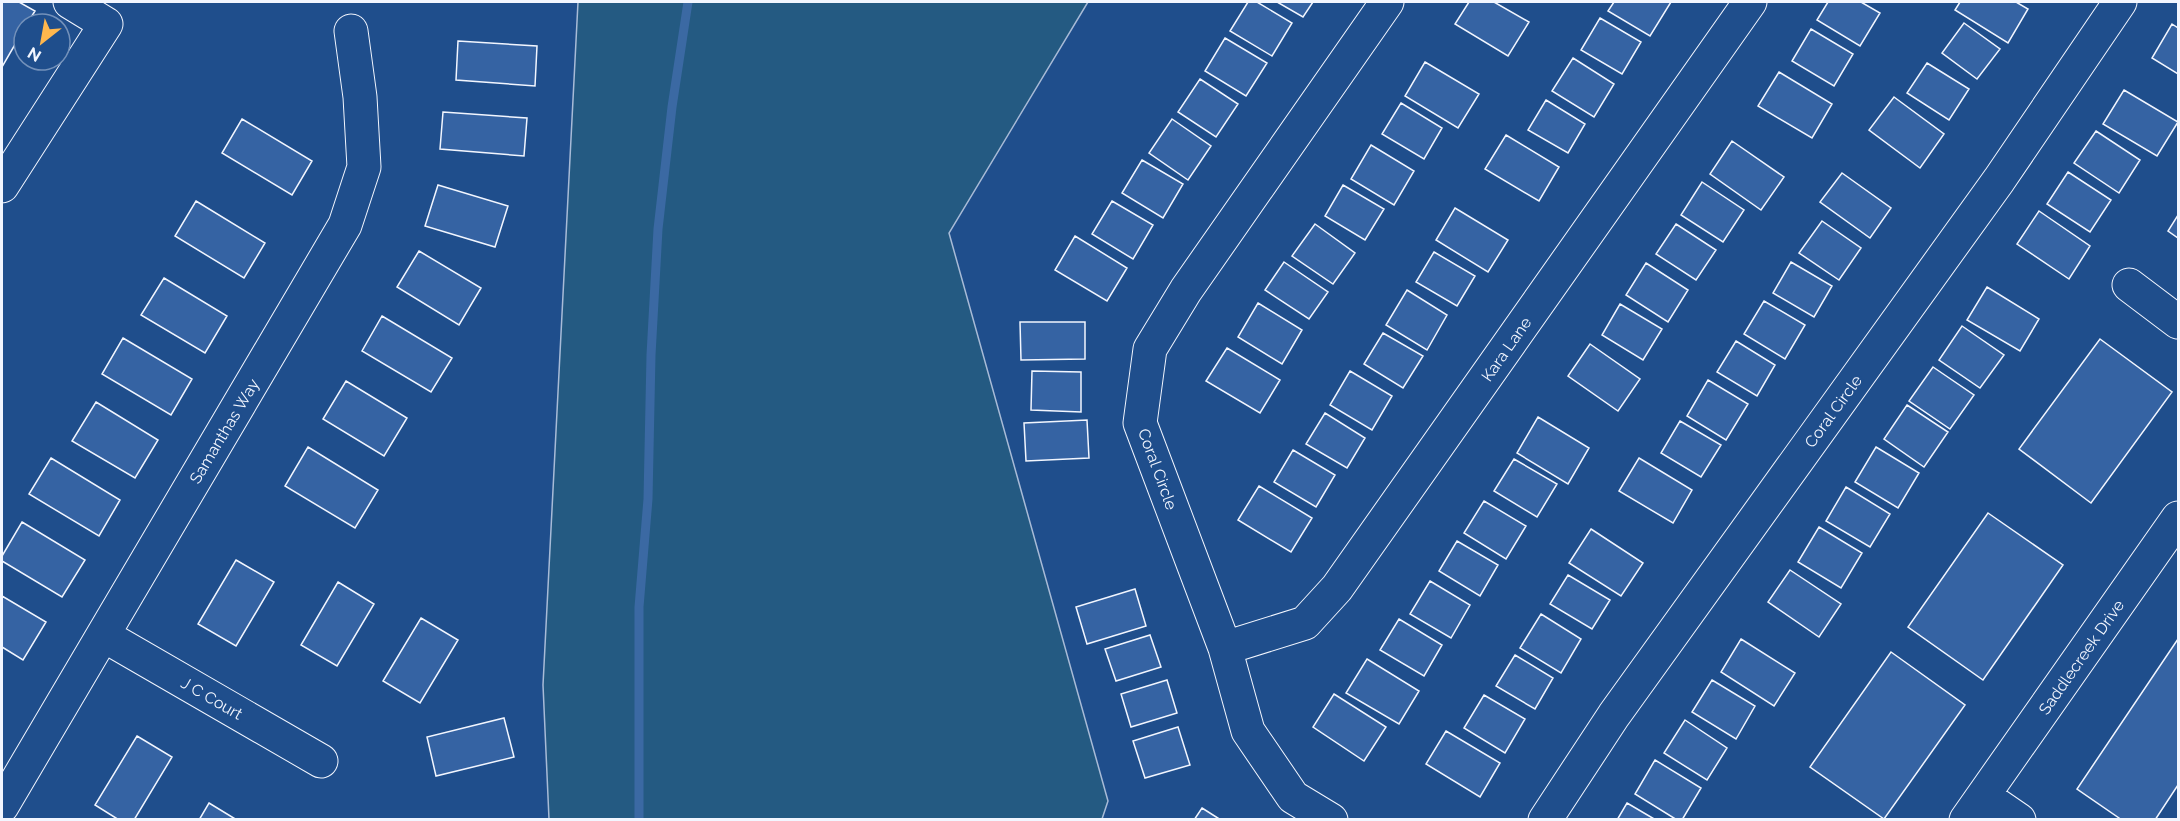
<svg xmlns="http://www.w3.org/2000/svg" width="2180" height="821" font-family="Raleway,sans-serif">
  <rect width="100%" height="100%" fill="#1f4e8c"/>
  <path fill="#245a82" stroke="#a8bbd7" stroke-width="1.5" d="M 578,2 L 1088,2 L 949,233 L 1108,801 L 1102,819 L 549,819 L 543,685 Z"/>
  <g fill="none" stroke-linecap="round" stroke-linejoin="round">
    <path stroke="#3b69a3" stroke-width="9" d="M 639,820 L 639,607 L 648,499 L 651,355 L 658,229 L 672,107 L 688,2"/>
  </g>
  <path fill="#3563a3" stroke="#f2f6ff" stroke-width="1.5" d="M 2,2 L 19,2 L 35,11 L 27,24 L 24,24 L 24,29 L 2,67 Z
    M 1248,2 L 1257,2 L 1292,23 L 1272,56 L 1230,31 Z
    M 1277,2 L 1313,2 L 1303,17 Z
    M 1469,2 L 1494,2 L 1529,22 L 1508,56 L 1455,24 Z
    M 1614,2 L 1671,2 L 1650,36 L 1608,11 Z
    M 1828,2 L 1861,2 L 1880,13 L 1860,46 L 1817,20 Z
    M 1960,2 L 2016,2 L 2028,9 L 2008,43 L 1955,10 Z
    M 1600,18 L 1641,42 L 1622,74 L 1581,50 Z
    M 1964,23 L 2000,49 L 1977,79 L 1942,53 Z
    M 2172,24 L 2178,28 L 2178,74 L 2152,58 Z
    M 1811,29 L 1853,54 L 1834,86 L 1792,61 Z
    M 1225,38 L 1267,63 L 1246,96 L 1205,71 Z
    M 458,41 L 537,46 L 535,86 L 456,80 Z
    M 1573,58 L 1614,84 L 1594,117 L 1552,91 Z
    M 1425,62 L 1479,94 L 1458,128 L 1405,96 Z
    M 1927,63 L 1969,89 L 1949,120 L 1907,93 Z
    M 1779,72 L 1832,104 L 1812,138 L 1758,106 Z
    M 1200,79 L 1238,104 L 1216,137 L 1178,112 Z
    M 2124,90 L 2178,122 L 2157,156 L 2103,124 Z
    M 1894,97 L 1944,134 L 1920,168 L 1869,130 Z
    M 1546,100 L 1585,124 L 1568,153 L 1528,130 Z
    M 1401,103 L 1442,128 L 1424,159 L 1382,134 Z
    M 443,112 L 527,118 L 524,156 L 440,149 Z
    M 242,119 L 312,161 L 292,195 L 222,153 Z
    M 1172,119 L 1211,146 L 1188,180 L 1149,153 Z
    M 2096,131 L 2140,160 L 2119,193 L 2074,163 Z
    M 1506,135 L 1559,167 L 1539,201 L 1485,169 Z
    M 1732,141 L 1784,177 L 1761,210 L 1710,174 Z
    M 1371,145 L 1414,171 L 1394,205 L 1351,179 Z
    M 1142,160 L 1183,184 L 1163,218 L 1122,193 Z
    M 2068,172 L 2111,200 L 2090,232 L 2047,204 Z
    M 1842,173 L 1891,208 L 1870,238 L 1820,202 Z
    M 1702,182 L 1744,210 L 1723,242 L 1681,215 Z
    M 438,185 L 508,206 L 495,247 L 425,226 Z
    M 1343,185 L 1384,209 L 1365,240 L 1325,216 Z
    M 196,201 L 265,243 L 244,278 L 175,236 Z
    M 1112,201 L 1153,225 L 1133,259 L 1092,234 Z
    M 1455,208 L 1508,240 L 1488,272 L 1436,240 Z
    M 2039,211 L 2090,246 L 2069,279 L 2017,244 Z
    M 2178,215 L 2178,238 L 2168,231 Z
    M 1822,221 L 1861,248 L 1839,280 L 1799,253 Z
    M 1315,224 L 1355,253 L 1333,284 L 1292,256 Z
    M 1676,224 L 1716,250 L 1696,280 L 1656,254 Z
    M 1075,236 L 1127,268 L 1107,301 L 1055,270 Z
    M 419,251 L 481,288 L 459,325 L 397,287 Z
    M 1434,252 L 1475,276 L 1457,306 L 1416,282 Z
    M 1284,262 L 1328,292 L 1309,319 L 1265,290 Z
    M 1791,262 L 1832,286 L 1814,317 L 1773,293 Z
    M 1646,263 L 1688,290 L 1668,322 L 1626,295 Z
    M 164,278 L 227,316 L 205,353 L 141,315 Z
    M 1987,287 L 2039,319 L 2020,351 L 1967,320 Z
    M 1407,290 L 1447,315 L 1427,350 L 1386,325 Z
    M 1764,301 L 1805,325 L 1785,359 L 1744,334 Z
    M 1258,303 L 1302,330 L 1282,364 L 1238,337 Z
    M 1620,304 L 1662,329 L 1643,360 L 1602,335 Z
    M 382,316 L 452,358 L 431,392 L 362,351 Z
    M 1020,322 L 1085,322 L 1085,359 L 1021,360 Z
    M 1962,326 L 2004,355 L 1980,388 L 1939,360 Z
    M 1383,333 L 1423,356 L 1403,388 L 1364,364 Z
    M 123,338 L 192,379 L 171,415 L 102,374 Z
    M 2100,339 L 2172,392 L 2091,503 L 2019,449 Z
    M 1736,341 L 1775,365 L 1757,396 L 1717,372 Z
    M 1590,344 L 1640,379 L 1618,411 L 1568,376 Z
    M 1227,348 L 1280,380 L 1260,413 L 1206,381 Z
    M 1933,367 L 1974,395 L 1950,429 L 1909,401 Z
    M 1032,371 L 1081,372 L 1081,412 L 1031,410 Z
    M 1350,371 L 1392,396 L 1372,430 L 1330,405 Z
    M 1708,380 L 1748,404 L 1726,440 L 1687,416 Z
    M 346,381 L 407,418 L 384,456 L 323,419 Z
    M 96,402 L 158,440 L 135,478 L 72,441 Z
    M 1907,405 L 1948,432 L 1924,467 L 1884,439 Z
    M 1325,413 L 1365,438 L 1347,468 L 1306,444 Z
    M 1538,417 L 1589,448 L 1568,484 L 1517,453 Z
    M 1087,420 L 1089,458 L 1026,461 L 1024,423 Z
    M 1680,421 L 1721,445 L 1701,477 L 1661,453 Z
    M 308,447 L 378,490 L 355,528 L 285,486 Z
    M 1876,447 L 1919,473 L 1898,508 L 1855,482 Z
    M 1293,450 L 1335,475 L 1316,507 L 1274,482 Z
    M 51,458 L 120,500 L 99,536 L 29,494 Z
    M 1639,458 L 1692,490 L 1673,523 L 1619,491 Z
    M 1514,459 L 1557,484 L 1537,517 L 1494,491 Z
    M 1259,486 L 1312,518 L 1291,552 L 1238,520 Z
    M 1846,487 L 1890,514 L 1870,547 L 1826,521 Z
    M 1484,501 L 1526,526 L 1506,559 L 1464,533 Z
    M 1988,513 L 2063,565 L 1983,680 L 1908,627 Z
    M 22,522 L 85,560 L 62,597 L 2,561 L 2,556 Z
    M 1819,527 L 1862,553 L 1841,588 L 1798,562 Z
    M 1591,529 L 1643,563 L 1621,596 L 1569,563 Z
    M 1457,541 L 1498,565 L 1480,596 L 1439,571 Z
    M 236,560 L 274,582 L 236,646 L 198,624 Z
    M 1790,570 L 1841,604 L 1819,637 L 1768,602 Z
    M 1568,575 L 1610,600 L 1592,629 L 1550,604 Z
    M 1430,581 L 1470,605 L 1451,638 L 1410,614 Z
    M 338,582 L 374,604 L 337,666 L 301,645 Z
    M 1135,589 L 1146,626 L 1087,644 L 1076,607 Z
    M 2,596 L 46,622 L 23,660 L 2,647 Z
    M 1541,614 L 1581,639 L 1561,673 L 1520,648 Z
    M 421,618 L 458,640 L 420,703 L 383,681 Z
    M 1399,619 L 1442,645 L 1424,676 L 1380,650 Z
    M 1150,635 L 1161,667 L 1116,681 L 1105,649 Z
    M 1741,639 L 1795,673 L 1774,706 L 1721,672 Z
    M 2178,639 L 2178,785 L 2155,820 L 2122,820 L 2077,789 Z
    M 1891,652 L 1965,705 L 1884,819 L 1810,767 Z
    M 1515,655 L 1553,678 L 1535,709 L 1496,686 Z
    M 1367,659 L 1419,691 L 1399,724 L 1346,693 Z
    M 1167,680 L 1177,713 L 1131,727 L 1121,694 Z
    M 1712,680 L 1755,706 L 1736,739 L 1692,712 Z
    M 1334,694 L 1386,727 L 1364,761 L 1313,727 Z
    M 1484,695 L 1525,719 L 1505,753 L 1464,728 Z
    M 504,718 L 514,757 L 436,776 L 427,737 Z
    M 1685,720 L 1727,748 L 1707,780 L 1664,753 Z
    M 1178,727 L 1190,765 L 1145,778 L 1133,741 Z
    M 1446,731 L 1500,763 L 1480,797 L 1426,764 Z
    M 137,736 L 172,757 L 134,820 L 119,820 L 95,805 Z
    M 1655,760 L 1701,788 L 1682,820 L 1677,820 L 1635,794 Z
    M 209,803 L 237,820 L 199,820 Z
    M 1627,803 L 1656,820 L 1617,820 Z
    M 1202,808 L 1221,820 L 1194,820 Z"/>
  <g fill="none" stroke-linecap="round" stroke-linejoin="round">
    <defs>
      <path id="minor" d="M 2,186 L 106,24 L 70,2
        M 2129,285 L 2178,322
        M 103,635 L 321,761
        M 1225,648 L 1305,623 L 1337,588 L 1750,2
        M 1984,796 L 2019,820
        M 2,806 L 345,225 L 364,167 L 360,97 L 351,31
        M 1331,820 L 1293,797 L 1248,731 L 1225,648 L 1140,423 L 1150,349 L 1186,290 L 1387,2
        M 1545,820 L 1614,715 L 1999,180 L 2120,2
        M 1966,820 L 2178,518"/>
    </defs>
    <use href="#minor" stroke="#f2f6ff" stroke-width="35"/>
    <use href="#minor" stroke="#1f4e8c" stroke-width="33"/>
  </g>
  <g text-anchor="middle" stroke-width="4.5" stroke-linejoin="round" paint-order="stroke">
    <g font-size="16" fill="#f2f6ff" stroke="#1f4e8c">
      <text transform="translate(1506 349) rotate(-55)" y="6">Kara Lane</text>
      <text transform="translate(1833 411) rotate(-54)" y="6">Coral Circle</text>
      <text transform="translate(224 431) rotate(-59)" y="6">Samanthas Way</text>
      <text transform="translate(1158 469) rotate(70)" y="6">Coral Circle</text>
      <text transform="translate(2081 657) rotate(-55)" y="6">Saddlecreek Drive</text>
      <text transform="translate(212 698) rotate(30)" y="6">J C Court</text>
    </g>
  </g>
  <rect width="2180" height="821" fill="none" stroke="#f2f6ff" stroke-width="6"/>
  <g transform="translate(42 42) rotate(211)"><circle r="28" fill="#1f4e8c" stroke="#7391ba" stroke-width="1.5"/>
  <path d="M0-4.5L10 22L0 15L-10 22Z" fill="#ffb74d"/>
  <text y="-9" font-size="16" font-weight="bold" text-anchor="middle" fill="#f2f6ff">N</text>
  </g>
</svg>
